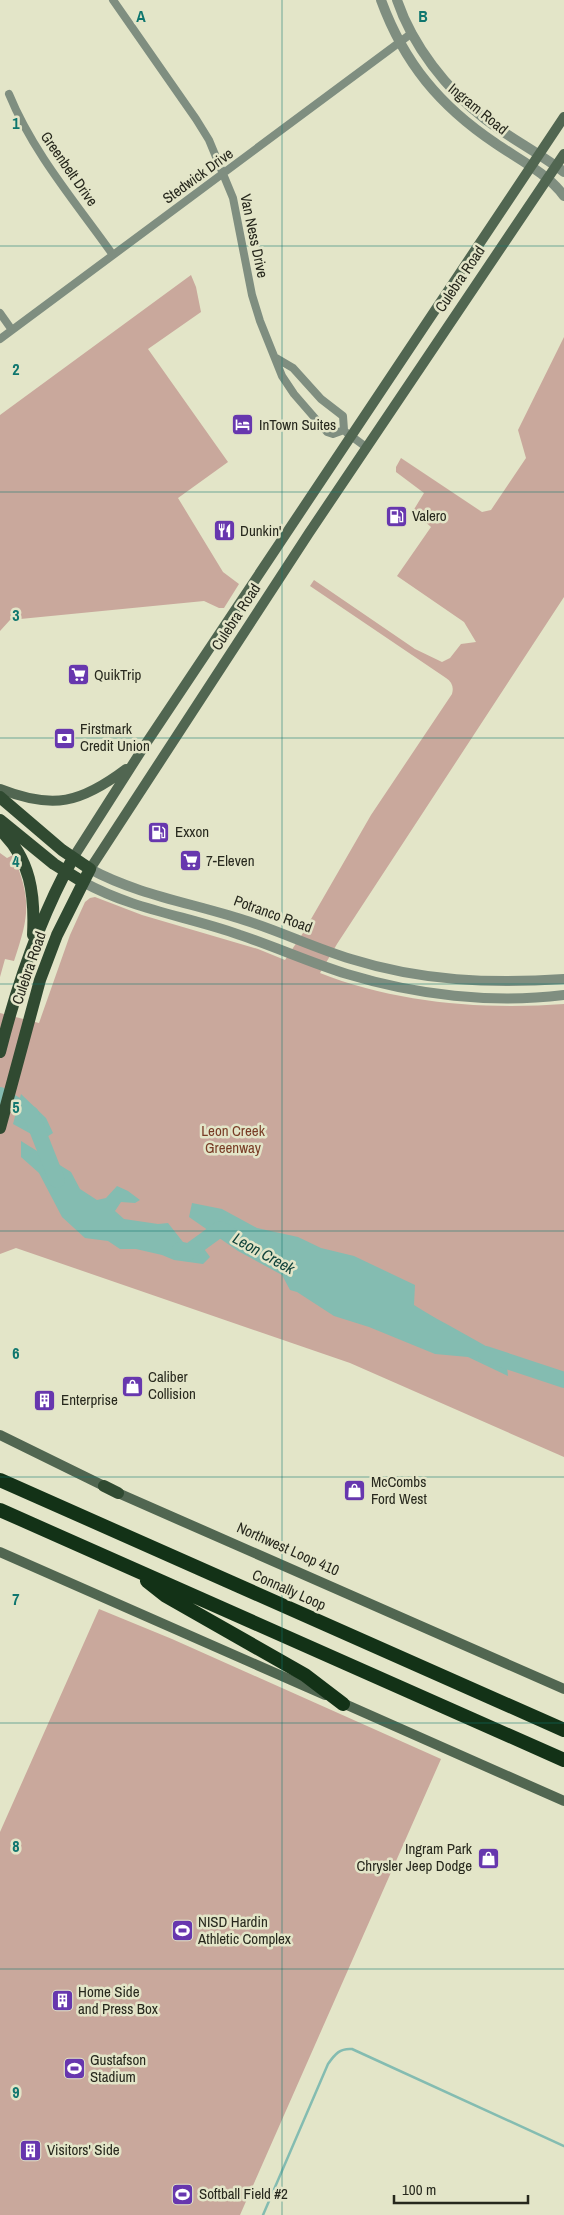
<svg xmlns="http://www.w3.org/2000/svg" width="564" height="2215" font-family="'Archivo Narrow',sans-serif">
  <rect width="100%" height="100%" fill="#e3e5c8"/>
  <path fill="#c9a89c" d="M 191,275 L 196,287 L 201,312 L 148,349 L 228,462 L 178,498 L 223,572 L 239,584 L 224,608 L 219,608 L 204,601 L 10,620 L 0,631 L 0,415 Z
    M 564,337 L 564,597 L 337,944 L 320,973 C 396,1003 483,1010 564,1004 L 564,1457 L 350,1363 L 16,1248 L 0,1254 L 0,1013 L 39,1023 L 70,935 L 85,902 L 90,898 L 95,897 L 142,915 L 258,949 L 285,960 L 303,933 L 371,815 L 452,694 C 454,687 452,682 446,678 L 310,586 L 314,580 L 415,649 L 442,662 L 450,658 L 461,644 L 476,642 L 464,622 L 397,576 L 431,527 L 413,511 L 424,493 L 396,472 L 396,467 L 401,458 L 482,512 L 491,510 L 526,458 L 518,430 Z
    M 0,853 L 7,858 L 13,855 C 32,900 29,916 14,961 L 5,959 L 0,977 Z
    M 99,1609 L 172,1639 L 441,1759 L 240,2215 L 0,2215 L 0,1832 Z"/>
  <path fill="#84bcb1" d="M 21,1094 L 46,1118 L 53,1133 L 42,1140 L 13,1124 Z
    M 21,1141 L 71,1172 L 80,1189 L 97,1200 L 106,1198 L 117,1186 L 128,1191 L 140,1200 L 135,1203 L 121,1202 L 115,1211 L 124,1219 L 158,1224 L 168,1223 L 183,1242 L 202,1246 L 210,1257 L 203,1264 L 174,1260 L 162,1255 L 136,1249 L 120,1249 L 108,1241 L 85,1238 L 62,1217 L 39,1173 L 21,1157 Z
    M 192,1203 L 222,1209 L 257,1228 L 298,1237 L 321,1248 L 354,1256 L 415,1285 L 414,1305 C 444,1324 476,1339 506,1358 L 508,1376 L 468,1357 L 435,1354 L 369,1327 L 334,1316 L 297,1292 L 290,1290 L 282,1275 L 238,1251 L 189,1217 Z"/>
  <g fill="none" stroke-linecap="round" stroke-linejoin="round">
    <path stroke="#84bcb1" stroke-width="2.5" d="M 263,2215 L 328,2064 C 335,2054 340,2048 352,2049 L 564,2146"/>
    <path stroke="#84bcb1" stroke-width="16" d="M 0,1095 L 31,1114 L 57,1180
      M 180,1250 L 187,1253 L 220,1229 L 231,1235
      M 486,1354 L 564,1380"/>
    <path stroke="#7f8e80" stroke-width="8" d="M 113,0 L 196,119 L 209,140 L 233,198 L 252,295 L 260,321 L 282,376 L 294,394 L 327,432 L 333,434 L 344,430
      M 9,94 C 33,153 77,204 113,255
      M 0,313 L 12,330
      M 0,339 L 412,33
      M 276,358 L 293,368 L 321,399 L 343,416 L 344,430
      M 347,433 L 366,447"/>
    <path stroke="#7f8e80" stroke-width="10" d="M 381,0 C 404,63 440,106 495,143 C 518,159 547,173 564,196
      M 397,0 C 412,45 447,90 485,119 C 510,138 539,153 564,172
      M 90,869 C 138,895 192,903 244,920 C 280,931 314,948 351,959 C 421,981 491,984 564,979
      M 83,882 C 134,910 187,916 240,935 C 276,947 311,963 347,974 C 416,995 492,1004 564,995"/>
    <path stroke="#516651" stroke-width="10" d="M 0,789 C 53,810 81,803 126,769
      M 73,858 L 145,745 L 564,117
      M 90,869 L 309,533 L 564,154
      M 0,1435 L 104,1486
      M 118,1493 L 564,1689
      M 0,1552 L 325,1695
      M 338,1701 L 564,1801"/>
    <path stroke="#304a31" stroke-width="12" d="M 0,797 L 62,850 L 90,869 L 57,935 L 40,980 L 0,1128
      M 0,820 L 54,864 L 83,882
      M 0,830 C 31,859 35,895 33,935
      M 0,1052 C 17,985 39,919 73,858
      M 104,1486 L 118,1493"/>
    <path stroke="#133217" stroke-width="14" d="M 0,1480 L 564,1730
      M 0,1510 L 564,1760
      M 147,1581 L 166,1596 L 305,1675 L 343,1704"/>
  </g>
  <path fill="none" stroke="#0f766e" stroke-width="1" stroke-opacity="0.55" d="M 282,0 L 282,2215M 0,246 L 564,246M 0,492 L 564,492M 0,738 L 564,738M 0,984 L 564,984M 0,1231 L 564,1231M 0,1477 L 564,1477M 0,1723 L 564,1723M 0,1969 L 564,1969"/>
  <defs>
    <symbol id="hotel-square" viewBox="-11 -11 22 22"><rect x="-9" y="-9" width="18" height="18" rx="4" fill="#6737ae" stroke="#e3e5c8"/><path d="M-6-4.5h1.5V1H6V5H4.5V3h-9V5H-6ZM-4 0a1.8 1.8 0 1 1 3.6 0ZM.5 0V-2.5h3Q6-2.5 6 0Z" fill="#fff"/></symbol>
    <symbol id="fuel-square" viewBox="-11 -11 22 22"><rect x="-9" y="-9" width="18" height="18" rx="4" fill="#6737ae" stroke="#e3e5c8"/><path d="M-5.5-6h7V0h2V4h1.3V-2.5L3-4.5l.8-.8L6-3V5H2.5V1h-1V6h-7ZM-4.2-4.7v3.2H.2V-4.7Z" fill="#fff"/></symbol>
    <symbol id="restaurant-square" viewBox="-11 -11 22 22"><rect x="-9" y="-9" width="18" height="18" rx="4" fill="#6737ae" stroke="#e3e5c8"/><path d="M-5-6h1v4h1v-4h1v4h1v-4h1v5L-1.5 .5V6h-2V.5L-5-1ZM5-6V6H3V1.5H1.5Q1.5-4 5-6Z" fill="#fff"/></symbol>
    <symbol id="supermarket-square" viewBox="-11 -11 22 22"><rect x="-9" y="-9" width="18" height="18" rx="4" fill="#6737ae" stroke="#e3e5c8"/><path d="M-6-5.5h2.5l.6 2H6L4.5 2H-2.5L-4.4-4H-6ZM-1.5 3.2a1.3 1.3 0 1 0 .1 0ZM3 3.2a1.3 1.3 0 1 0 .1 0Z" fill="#fff"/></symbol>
    <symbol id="bank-square" viewBox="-11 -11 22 22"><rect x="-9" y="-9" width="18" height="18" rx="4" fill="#6737ae" stroke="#e3e5c8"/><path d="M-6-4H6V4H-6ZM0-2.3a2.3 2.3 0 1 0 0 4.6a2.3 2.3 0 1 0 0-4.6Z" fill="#fff"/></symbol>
    <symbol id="shop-square" viewBox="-11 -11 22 22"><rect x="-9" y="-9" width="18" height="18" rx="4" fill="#6737ae" stroke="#e3e5c8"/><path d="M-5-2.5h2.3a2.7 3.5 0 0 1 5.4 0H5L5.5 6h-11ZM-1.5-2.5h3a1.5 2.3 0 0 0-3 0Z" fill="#fff"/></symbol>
    <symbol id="building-square" viewBox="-11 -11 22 22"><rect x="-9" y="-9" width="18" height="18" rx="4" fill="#6737ae" stroke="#e3e5c8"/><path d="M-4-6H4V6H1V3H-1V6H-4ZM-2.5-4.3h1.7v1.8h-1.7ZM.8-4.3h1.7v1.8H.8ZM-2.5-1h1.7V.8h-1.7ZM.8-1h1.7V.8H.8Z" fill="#fff"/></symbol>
    <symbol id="stadium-square" viewBox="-11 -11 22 22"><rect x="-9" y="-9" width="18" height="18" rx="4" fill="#6737ae" stroke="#e3e5c8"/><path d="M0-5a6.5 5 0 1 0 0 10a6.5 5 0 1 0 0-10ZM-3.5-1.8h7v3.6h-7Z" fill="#fff"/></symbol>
  </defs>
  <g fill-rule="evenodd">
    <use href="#hotel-square" x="230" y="412" width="25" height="25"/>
    <use href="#fuel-square" x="384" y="504" width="25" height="25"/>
    <use href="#restaurant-square" x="212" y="518" width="25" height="25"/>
    <use href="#supermarket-square" x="66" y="662" width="25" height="25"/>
    <use href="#bank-square" x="52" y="726" width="25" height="25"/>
    <use href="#fuel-square" x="146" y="820" width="25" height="25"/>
    <use href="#supermarket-square" x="178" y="848" width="25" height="25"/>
    <use href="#shop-square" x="120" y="1374" width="25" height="25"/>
    <use href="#building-square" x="32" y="1388" width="25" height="25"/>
    <use href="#shop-square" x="342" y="1478" width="25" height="25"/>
    <use href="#shop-square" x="476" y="1846" width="25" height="25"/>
    <use href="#stadium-square" x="170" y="1918" width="25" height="25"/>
    <use href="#building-square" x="50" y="1988" width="25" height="25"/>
    <use href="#stadium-square" x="62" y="2056" width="25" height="25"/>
    <use href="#building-square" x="18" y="2138" width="25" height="25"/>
    <use href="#stadium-square" x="170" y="2182" width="25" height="25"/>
  </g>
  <g text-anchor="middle" stroke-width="5" stroke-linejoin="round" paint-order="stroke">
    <g font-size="15" fill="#27281d" stroke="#e3e5c8">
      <text transform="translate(478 109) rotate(39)" y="5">Ingram Road</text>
      <text transform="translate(69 169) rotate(55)" y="5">Greenbelt Drive</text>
      <text transform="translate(198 176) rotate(-36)" y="5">Stedwick Drive</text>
      <text transform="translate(254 236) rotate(78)" y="5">Van Ness Drive</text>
      <text transform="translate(460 279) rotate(-56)" y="5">Culebra Road</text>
      <text transform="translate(236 617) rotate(-57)" y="5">Culebra Road</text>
      <text transform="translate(273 914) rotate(20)" y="5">Potranco Road</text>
      <text transform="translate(29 968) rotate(-71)" y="5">Culebra Road</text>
      <text transform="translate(288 1549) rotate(24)" y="5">Northwest Loop 410</text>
      <text transform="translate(289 1590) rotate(24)" y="5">Connally Loop</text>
    </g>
    <g font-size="15" fill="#27281d" stroke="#e3e5c8" text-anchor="start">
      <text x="259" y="430">InTown Suites</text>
      <text x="412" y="521">Valero</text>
      <text x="240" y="536">Dunkin'</text>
      <text x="94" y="680">QuikTrip</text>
      <text x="80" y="734">Firstmark<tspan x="80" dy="17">Credit Union</tspan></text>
      <text x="175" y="837">Exxon</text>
      <text x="206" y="866">7-Eleven</text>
      <text x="148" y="1382">Caliber<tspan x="148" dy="17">Collision</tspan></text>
      <text x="61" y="1405">Enterprise</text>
      <text x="371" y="1487">McCombs<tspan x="371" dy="17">Ford West</tspan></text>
      <text x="472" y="1854" text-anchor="end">Ingram Park<tspan x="472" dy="17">Chrysler Jeep Dodge</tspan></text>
      <text x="198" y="1927">NISD Hardin<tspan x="198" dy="17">Athletic Complex</tspan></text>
      <text x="78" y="1997">Home Side<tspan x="78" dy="17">and Press Box</tspan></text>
      <text x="90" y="2065">Gustafson<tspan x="90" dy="17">Stadium</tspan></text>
      <text x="47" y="2155">Visitors' Side</text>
      <text x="199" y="2199">Softball Field #2</text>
    </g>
    <g font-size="15" fill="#783c25" stroke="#e3e5c8">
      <text x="233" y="1136">Leon Creek<tspan x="233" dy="17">Greenway</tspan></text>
    </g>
    <g font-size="16" font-style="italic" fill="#0f423a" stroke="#e3e5c8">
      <text transform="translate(264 1253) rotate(29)" y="6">Leon Creek</text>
    </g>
  </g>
  <g font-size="16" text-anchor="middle" font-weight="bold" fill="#0f766e" stroke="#e3e5c8" stroke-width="5" stroke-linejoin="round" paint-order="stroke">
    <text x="141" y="22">A</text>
    <text x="423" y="22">B</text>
    <text x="16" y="129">1</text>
    <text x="16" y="375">2</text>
    <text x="16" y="621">3</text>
    <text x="16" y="867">4</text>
    <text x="16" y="1113">5</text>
    <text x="16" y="1359">6</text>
    <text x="16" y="1605">7</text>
    <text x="16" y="1852">8</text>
    <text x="16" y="2098">9</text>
  </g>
  <path d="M394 2195v8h134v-8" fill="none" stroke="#27281d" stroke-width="2.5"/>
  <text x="402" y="2195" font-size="15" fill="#27281d" stroke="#e3e5c8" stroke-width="4" paint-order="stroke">100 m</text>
</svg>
